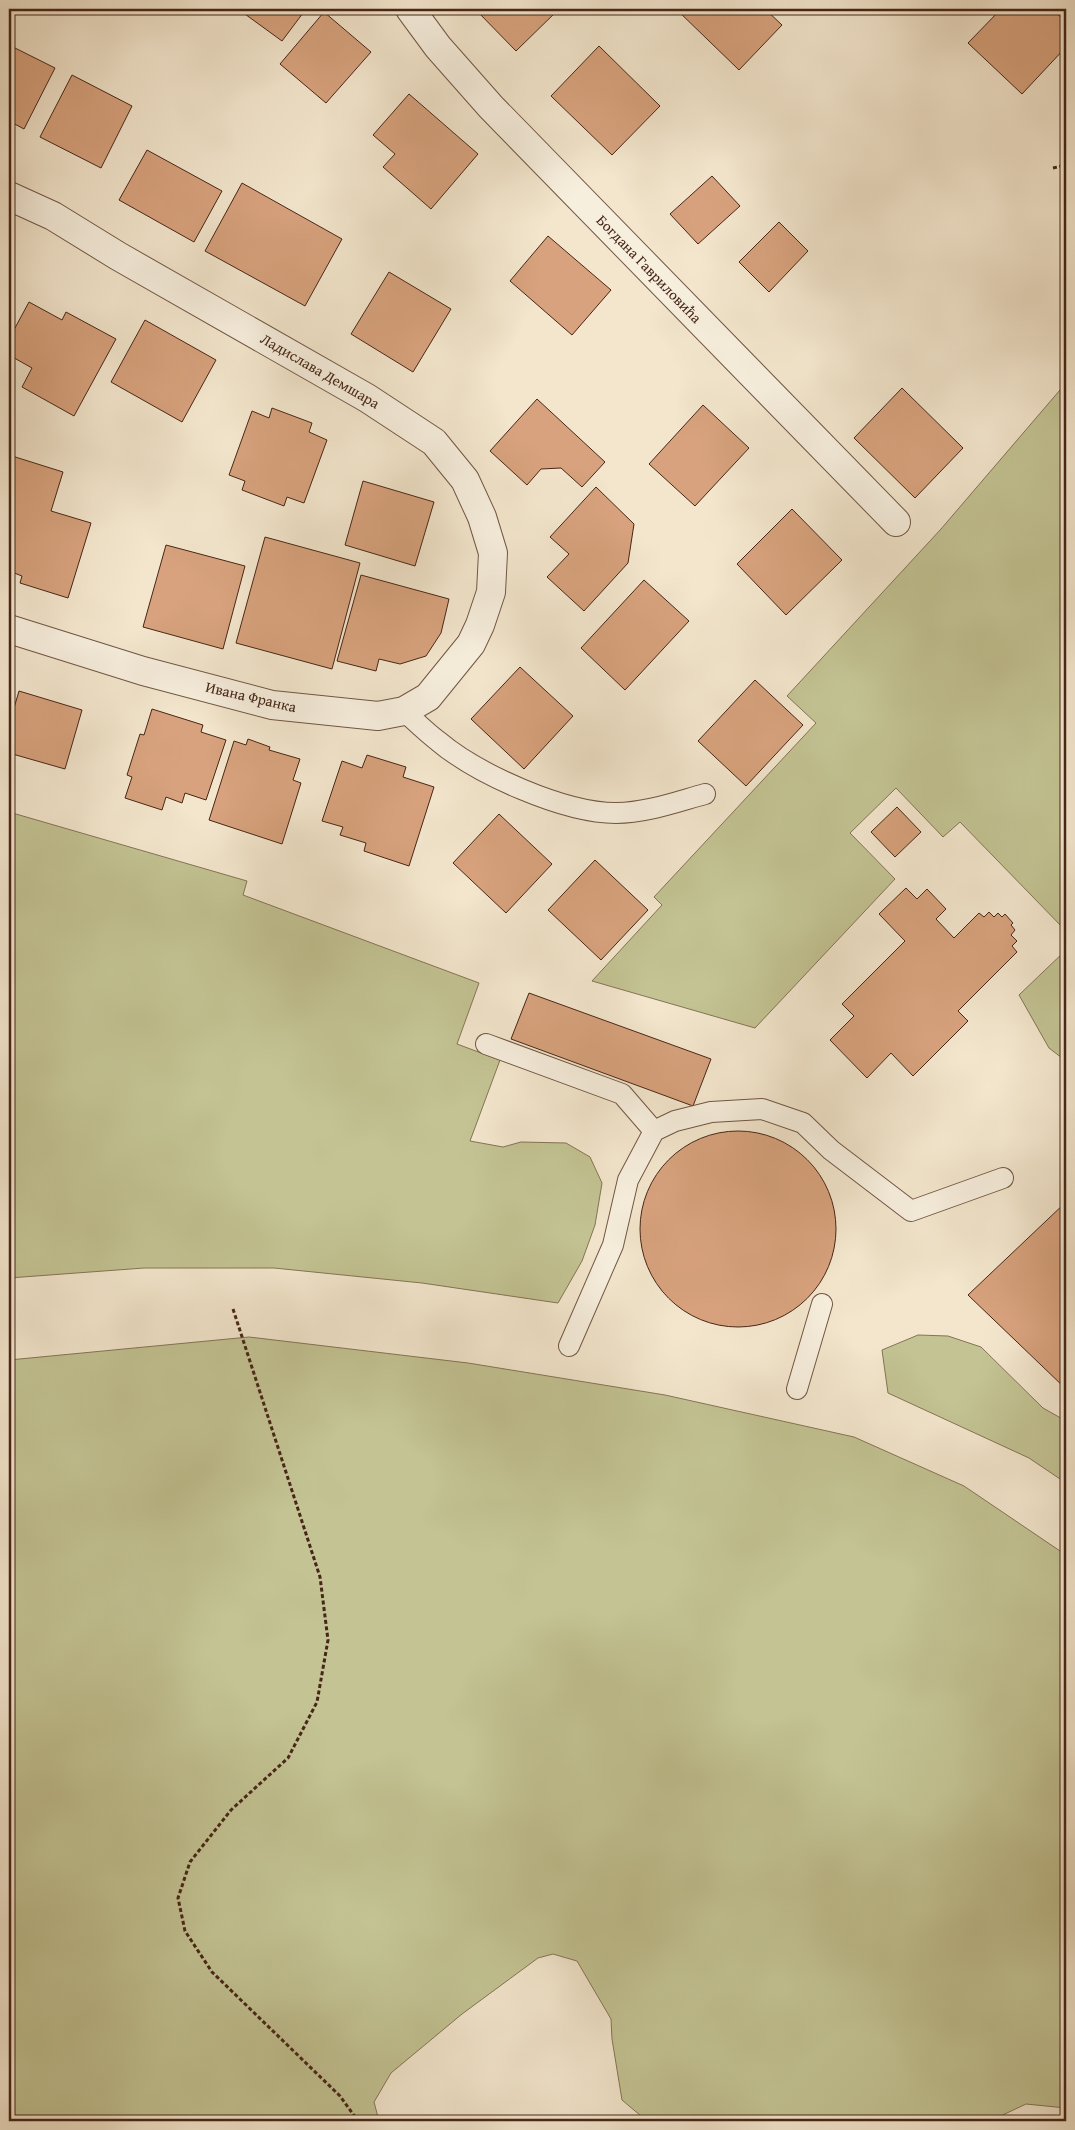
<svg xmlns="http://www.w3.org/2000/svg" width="1075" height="2130" font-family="'Gentium Book Plus',serif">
  <rect width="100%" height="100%" fill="#f3e6cd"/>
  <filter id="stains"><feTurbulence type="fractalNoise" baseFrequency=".004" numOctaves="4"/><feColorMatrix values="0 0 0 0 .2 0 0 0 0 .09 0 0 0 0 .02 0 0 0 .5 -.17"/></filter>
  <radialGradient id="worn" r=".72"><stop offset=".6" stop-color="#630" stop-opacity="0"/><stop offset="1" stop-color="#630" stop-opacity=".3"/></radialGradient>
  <path fill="#c3c393" stroke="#857455" d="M 1066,383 L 1066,931 L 960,822 L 943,837 L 896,788 L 850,833 L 895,879 L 755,1028 L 592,981 L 662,905 L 654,897 L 816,723 L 787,696 L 941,529 Z
    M 9,812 L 247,881 L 243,895 L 479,983 L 457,1044 L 500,1060 L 470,1141 L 503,1147 L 521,1142 L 566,1143 L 590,1157 L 602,1183 L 595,1225 L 582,1261 L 558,1303 L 422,1283 L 274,1268 L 144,1268 L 9,1278 Z
    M 1066,950 L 1066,1061 L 1049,1048 L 1019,995 Z
    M 918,1335 L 948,1336 L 981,1347 L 1043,1408 L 1066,1421 L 1066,1483 L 1029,1458 L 888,1393 L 882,1350 Z
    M 249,1337 L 468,1363 L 665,1395 L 854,1437 L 964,1486 L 1066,1555 L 1066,2108 L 1026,2104 L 990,2121 L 647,2121 L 622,2100 L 612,2039 L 611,2019 L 577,1961 L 553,1954 L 538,1958 L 462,2014 L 391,2073 L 374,2102 L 379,2121 L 9,2121 L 9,1360 Z"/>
  <path fill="#d7a27d" stroke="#472617" d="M 238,9 L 306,9 L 282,41 Z
    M 475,9 L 559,9 L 516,51 Z
    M 676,9 L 765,9 L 782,25 L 739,70 Z
    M 1001,9 L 1052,9 L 1066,22 L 1066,47 L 1022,94 L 968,43 Z
    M 324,12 L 371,52 L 326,103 L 280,64 Z
    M 9,45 L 55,68 L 24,129 L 9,121 Z
    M 599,46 L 660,106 L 612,155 L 551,96 Z
    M 72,75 L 132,106 L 101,168 L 40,137 Z
    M 409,94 L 478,154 L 431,209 L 383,167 L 395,154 L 373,135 Z
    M 147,150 L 222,191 L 194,242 L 119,200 Z
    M 712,176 L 740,206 L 698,244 L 670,214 Z
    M 242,183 L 342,239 L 305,306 L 205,251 Z
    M 779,222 L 808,251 L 769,292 L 739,262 Z
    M 548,236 L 611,290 L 572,335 L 510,281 Z
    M 389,272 L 451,309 L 413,372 L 351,334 Z
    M 29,302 L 62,320 L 66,312 L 116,339 L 74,416 L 22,387 L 32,368 L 9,355 L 9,339 Z
    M 145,320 L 216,360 L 182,422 L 111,382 Z
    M 902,388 L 963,448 L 915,498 L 854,438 Z
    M 537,399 L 605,462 L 582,487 L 561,468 L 541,469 L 527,485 L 490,451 Z
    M 703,405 L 749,448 L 695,506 L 649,464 Z
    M 272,408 L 312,423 L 309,432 L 327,440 L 304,503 L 287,497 L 284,506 L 242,490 L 245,481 L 229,475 L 252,411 L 269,418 Z
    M 9,455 L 63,472 L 51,511 L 91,523 L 68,598 L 20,583 L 22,576 L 9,571 Z
    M 363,481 L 434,502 L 415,566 L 345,545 Z
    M 596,487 L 634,524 L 628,563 L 584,611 L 547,577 L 569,554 L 550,537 Z
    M 792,509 L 842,560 L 786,615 L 737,564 Z
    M 265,537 L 360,563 L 332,669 L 236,643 Z
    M 166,545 L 245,566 L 223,649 L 143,627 Z
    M 361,575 L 449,599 L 441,633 L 426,656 L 400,664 L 379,659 L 376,671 L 337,661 Z
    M 644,580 L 689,621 L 625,690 L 581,648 Z
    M 520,667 L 573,716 L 524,769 L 471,719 Z
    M 755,680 L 803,725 L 746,786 L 698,741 Z
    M 19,691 L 82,710 L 65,769 L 9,753 L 9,725 Z
    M 152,709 L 203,725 L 201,732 L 226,740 L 206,800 L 185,793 L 182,803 L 166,797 L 162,810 L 125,798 L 132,777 L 127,775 L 140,734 L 144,735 Z
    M 248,739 L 270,747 L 269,750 L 300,759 L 293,780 L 301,783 L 282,844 L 209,820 L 234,741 L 246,745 Z
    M 367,755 L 406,767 L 403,777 L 434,787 L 409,866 L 364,851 L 366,843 L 340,835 L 343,827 L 322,821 L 342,761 L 362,768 Z
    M 897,807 L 921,832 L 895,857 L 871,832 Z
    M 499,814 L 552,864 L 506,913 L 453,863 Z
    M 595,860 L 648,910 L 601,960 L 548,910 Z
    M 906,888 L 917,899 L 927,889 L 946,909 L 936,919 L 954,938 L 979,913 L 984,917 L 989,912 L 994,917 L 998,913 L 1002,917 L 1005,914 L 1013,923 L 1011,925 L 1015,930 L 1011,935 L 1017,941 L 1012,946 L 1017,952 L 958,1011 L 968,1021 L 913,1076 L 891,1053 L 867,1078 L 830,1040 L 854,1016 L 842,1004 L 905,941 L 879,914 Z
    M 529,993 L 711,1059 L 693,1106 L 511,1039 Z
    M640 1229a98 98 0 1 1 196 0a98 98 0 1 1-196 0Z
    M 1066,1202 L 1066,1389 L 968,1295 Z"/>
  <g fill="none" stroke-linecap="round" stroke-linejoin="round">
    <defs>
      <path id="service" d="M 404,711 C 415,721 426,732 438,741 C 477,774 564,813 616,813 C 646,813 676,802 705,794
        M 486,1044 L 622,1094 L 654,1131 L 628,1180 L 613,1245 L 569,1346
        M 654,1131 L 675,1121 L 711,1112 L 762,1109 L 803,1123 L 831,1150 L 911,1211 L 1003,1178
        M 797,1389 L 822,1304"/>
      <path id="minor" d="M 410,9 L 438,47 L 491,107 L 896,522
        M 9,196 L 53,216 L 118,256 L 367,398 L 434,442 L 465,480 L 482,517 L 493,553 L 491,592 L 480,625 L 471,644 L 428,697 L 404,711 L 378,716 L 272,705 L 143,671 L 9,629"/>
    </defs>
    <use href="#service" stroke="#725644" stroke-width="22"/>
    <use href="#minor" stroke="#725644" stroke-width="30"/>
    <path stroke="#472617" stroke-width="3" stroke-dasharray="4 2.5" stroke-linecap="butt" d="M 1053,168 L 1066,165
      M 233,1309 L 320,1577 L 328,1640 L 317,1702 L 288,1758 L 231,1810 L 190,1862 L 178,1898 L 185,1931 L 212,1972 L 340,2096 L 358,2121"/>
    <use href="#service" stroke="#f7efde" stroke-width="20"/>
    <use href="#minor" stroke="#f7efde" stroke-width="28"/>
  </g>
  <g text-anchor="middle" stroke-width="4.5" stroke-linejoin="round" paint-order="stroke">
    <g font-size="15" fill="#472617" stroke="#f7efde">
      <text transform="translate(649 269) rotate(46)" y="5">Богдана Гавриловића</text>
      <text transform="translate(320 371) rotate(30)" y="5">Ладислава Демшара</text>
      <text transform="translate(251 697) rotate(13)" y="5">Ивана Франка</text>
    </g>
  </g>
  <rect width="1075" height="2130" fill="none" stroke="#f3e6cd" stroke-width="30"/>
  <rect x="10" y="10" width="1055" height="2110" fill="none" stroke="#472617" stroke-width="2.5"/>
  <rect x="15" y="15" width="1045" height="2100" fill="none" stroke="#472617"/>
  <rect width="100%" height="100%" filter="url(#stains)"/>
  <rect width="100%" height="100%" fill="url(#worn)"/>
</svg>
